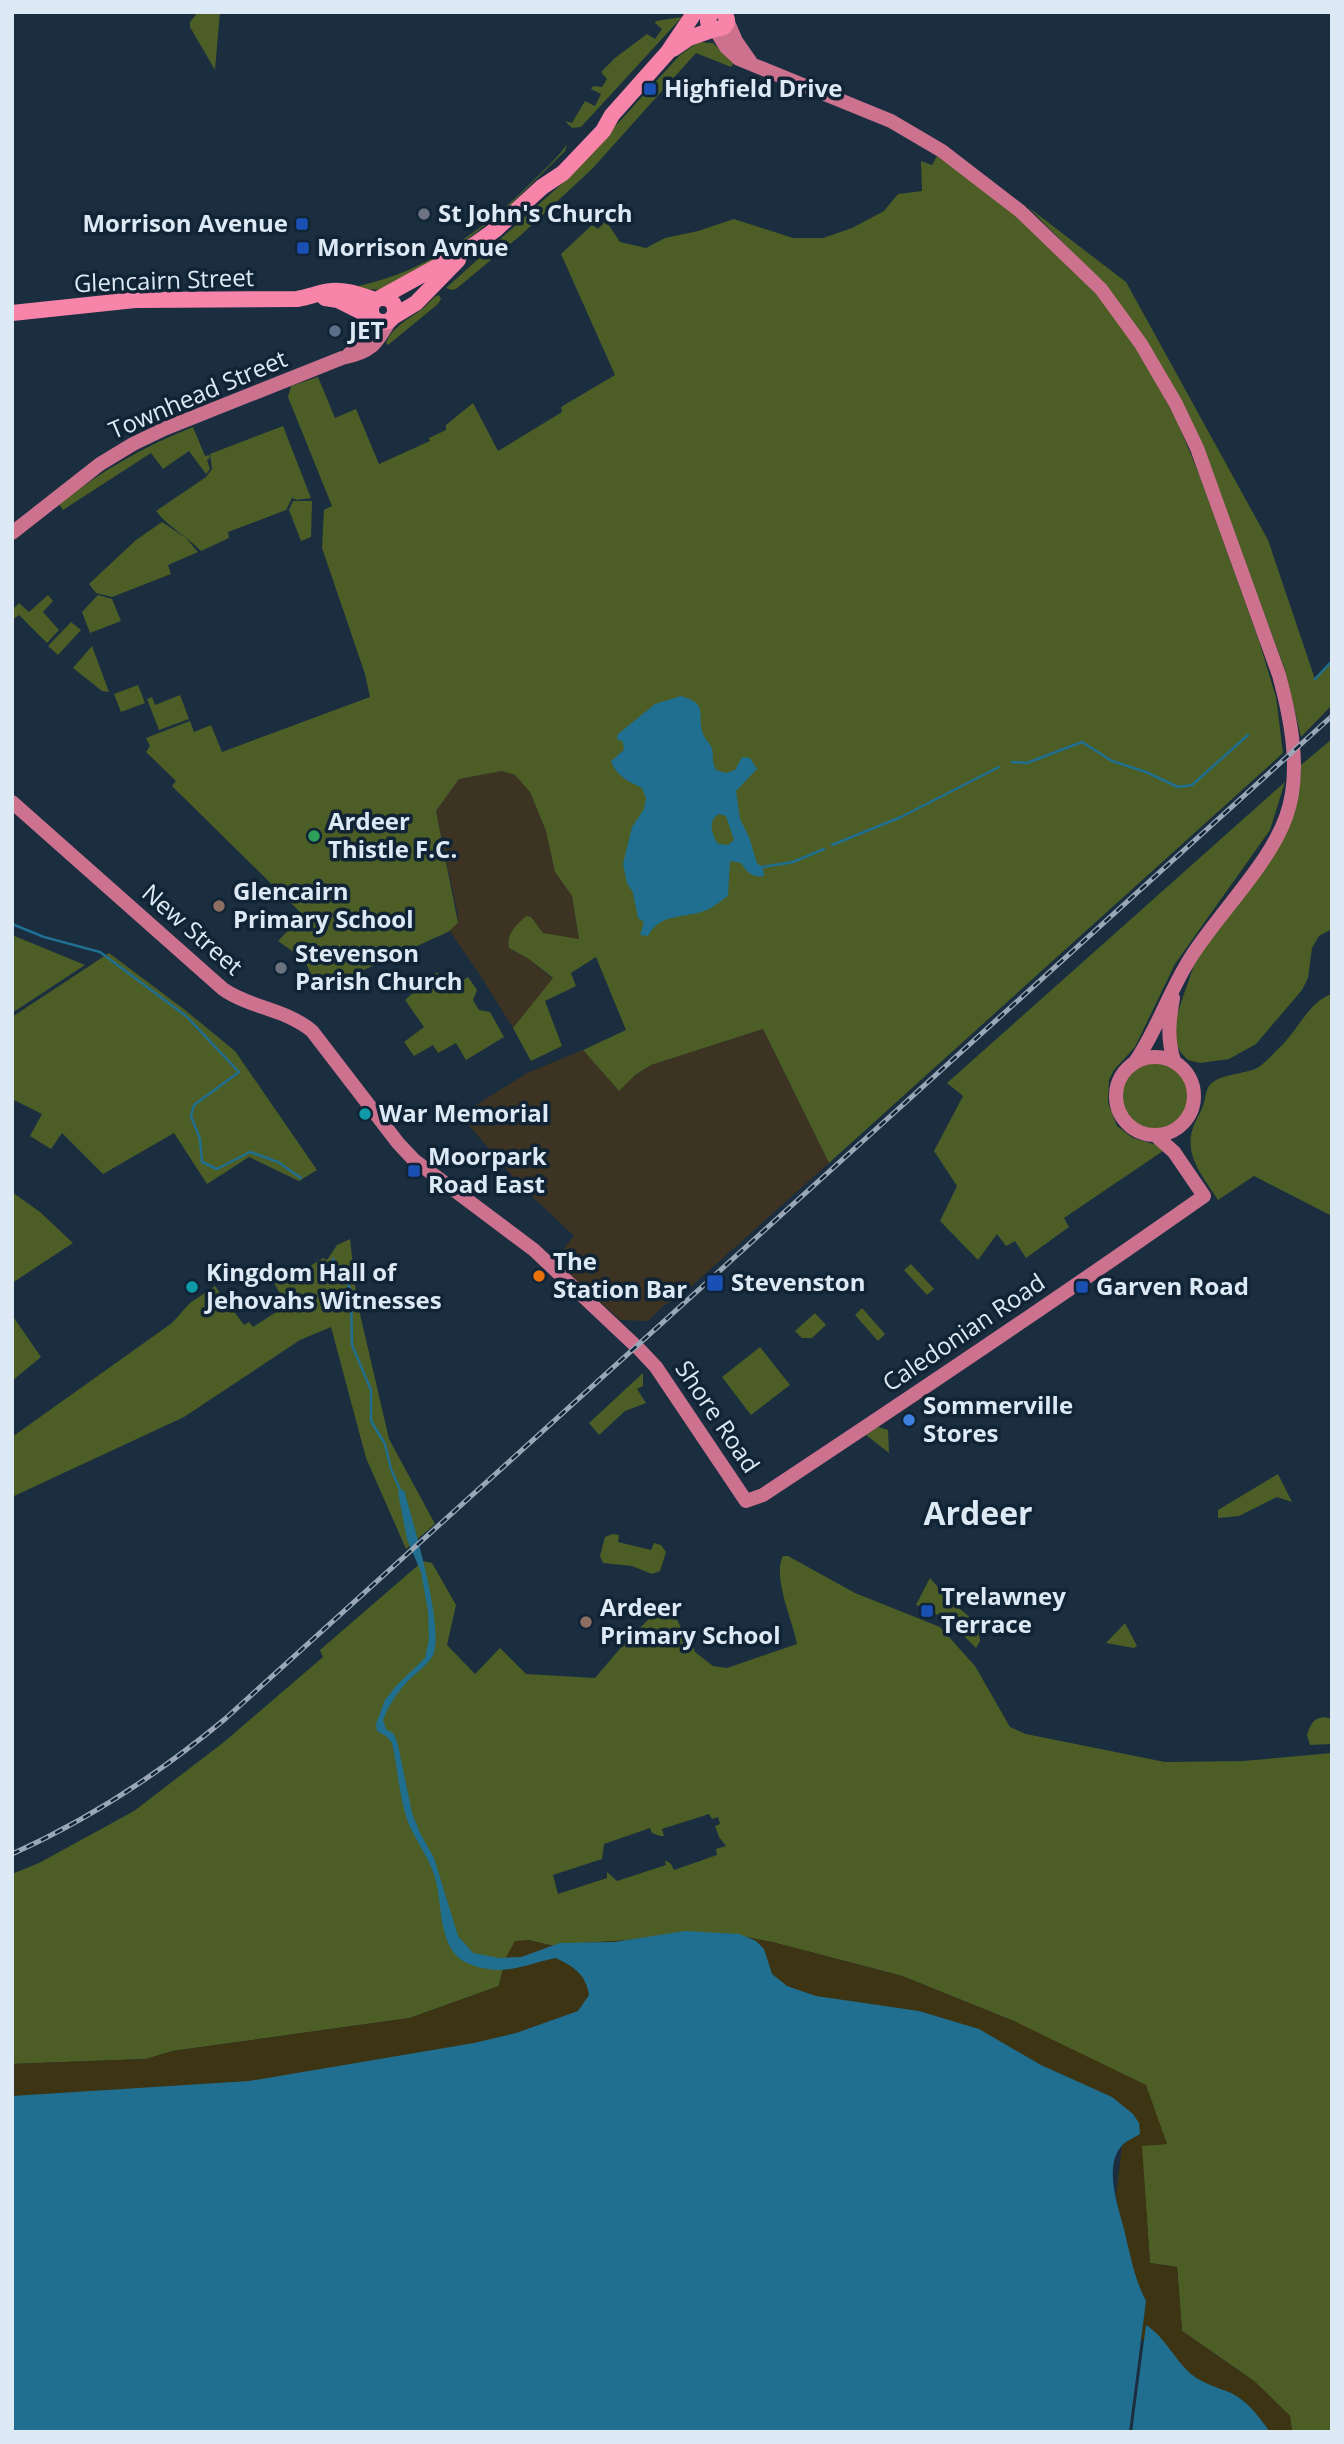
<svg xmlns="http://www.w3.org/2000/svg" width="1344" height="2444" font-family="'Open Sans',sans-serif">
  <rect width="100%" height="100%" fill="#1a2e40"/>
  <path fill="#3c3322" d="M 502,771 L 516,775 L 530,792 L 546,831 L 555,872 L 572,896 L 579,940 L 542,933 L 531,917 L 509,948 L 529,959 L 553,979 L 513,1028 L 482,978 L 449,930 L 458,923 L 458,916 L 436,811 L 459,779 Z
    M 763,1029 L 829,1163 L 676,1300 L 665,1304 L 648,1321 L 620,1320 L 554,1260 L 574,1236 L 519,1184 L 460,1115 L 529,1072 L 583,1050 L 619,1091 L 635,1075 L 651,1065 Z"/>
  <path fill="#4c5d25" fill-rule="evenodd" d="M 198,12 L 220,12 L 215,70 L 190,27 L 190,22 Z
    M 682,17 L 581,127 L 572,128 L 565,121 L 572,123 L 585,101 L 595,106 L 601,94 L 591,89 L 593,86 L 602,87 L 607,79 L 601,72 L 615,58 L 647,34 L 655,39 L 662,29 L 655,23 L 656,21 Z
    M 698,42 L 713,43 L 734,63 L 731,67 L 696,53 L 592,169 L 521,235 L 456,289 L 452,290 L 446,288 L 567,179 L 680,55 Z
    M 567,144 L 565,151 L 504,211 L 465,241 L 382,290 L 348,288 C 423,275 485,230 538,176 C 548,166 559,156 567,144 Z
    M 937,156 L 1017,215 L 1097,293 L 1136,348 L 1154,378 L 1177,421 L 1201,479 L 1259,641 L 1276,697 L 1283,753 L 829,1163 L 763,1029 L 651,1065 L 635,1075 L 619,1091 L 583,1050 L 626,1030 L 596,957 L 571,973 L 576,986 L 545,1001 L 562,1046 L 531,1061 L 513,1028 L 553,978 L 529,959 L 509,948 C 506,933 516,926 526,916 L 531,917 L 543,933 L 579,939 L 572,896 L 555,872 L 546,831 L 530,792 L 515,775 L 502,771 L 459,779 L 436,811 L 458,923 L 448,932 L 317,991 L 305,960 L 278,941 L 303,915 L 179,793 L 172,786 L 176,781 L 146,752 L 150,746 L 146,738 L 190,721 L 194,732 L 211,725 L 222,752 L 370,697 L 365,674 L 322,548 L 324,510 L 332,506 L 288,397 L 291,386 L 318,377 L 335,418 L 356,409 L 379,464 L 430,441 L 429,438 L 446,430 L 446,425 L 473,403 L 498,451 L 562,412 L 561,407 L 615,375 L 561,254 L 592,225 L 598,229 L 606,221 L 620,242 L 646,248 L 665,238 L 698,231 L 734,219 L 793,238 L 823,238 L 852,228 L 884,211 L 898,194 L 922,191 L 921,161 L 932,165 Z
    M 1028,207 L 1126,282 L 1268,540 L 1315,679 L 1332,661 L 1332,705 L 1301,737 L 1285,670 L 1200,441 L 1105,285 Z
    M 439,295 L 441,299 L 438,304 L 388,345 L 386,343 C 393,326 408,320 422,309 C 429,304 432,297 439,295 Z
    M 283,426 L 311,498 L 297,500 L 292,498 L 286,510 L 228,532 L 229,538 L 201,551 C 187,536 168,527 156,511 L 206,477 L 212,469 L 210,454 Z
    M 193,427 L 205,456 L 209,455 L 210,458 L 207,460 L 210,469 L 206,474 L 189,451 L 163,469 L 151,453 L 63,510 L 59,504 C 100,472 144,446 193,427 Z
    M 293,501 L 312,501 L 311,537 L 301,541 L 289,510 Z
    M 162,522 L 186,538 L 198,552 L 168,565 L 171,574 L 112,597 L 96,593 L 89,584 L 136,540 Z
    M 48,595 L 53,601 L 43,612 L 59,630 L 47,643 L 19,615 L 12,620 L 12,610 L 19,603 L 29,612 Z
    M 98,595 L 112,599 L 121,621 L 90,633 L 82,612 Z
    M 71,622 L 81,630 L 58,655 L 48,646 Z
    M 92,646 L 109,692 L 102,691 L 73,668 Z
    M 138,685 L 145,703 L 121,712 L 114,694 Z
    M 180,695 L 189,719 L 159,730 L 147,699 L 152,697 L 155,705 Z
    M 1332,739 L 1332,929 L 1319,936 L 1312,948 L 1308,978 L 1302,990 L 1256,1044 L 1229,1059 L 1200,1063 L 1188,1060 L 1181,1053 L 1175,1041 L 1174,1023 L 1195,962 L 1292,820 L 1300,783 L 1301,765 Z
    M 1285,782 L 1270,830 L 1175,964 L 1135,1047 L 1114,1070 L 1109,1080 L 1108,1103 L 1117,1126 L 1133,1138 L 1157,1145 L 1163,1151 L 1064,1218 L 1069,1227 L 1026,1258 L 1015,1241 L 1006,1246 L 997,1234 L 978,1260 L 940,1221 L 957,1186 L 934,1151 L 963,1096 L 947,1083 Z
    M 12,935 L 85,965 L 12,1013 Z
    M 109,953 L 185,1010 L 235,1051 L 317,1170 L 299,1181 L 249,1157 L 207,1184 L 174,1133 L 103,1174 L 62,1133 L 51,1149 L 30,1136 L 42,1114 L 12,1099 L 12,1017 Z
    M 437,972 L 449,989 L 468,977 L 477,990 L 473,1000 L 479,1010 L 490,1012 L 504,1037 L 466,1060 L 456,1043 L 438,1053 L 433,1045 L 414,1056 L 404,1042 L 424,1027 L 405,1000 Z
    M 1332,994 L 1332,1216 L 1254,1176 L 1218,1200 C 1205,1179 1185,1158 1192,1131 C 1194,1123 1200,1114 1203,1106 C 1206,1098 1205,1087 1213,1082 C 1224,1074 1242,1074 1255,1069 C 1264,1065 1272,1055 1279,1048 C 1297,1032 1309,1001 1332,994 Z
    M1122 1096a33 33 0 1 1 66 0a33 33 0 1 1-66 0Z
    M 12,1192 L 40,1212 L 73,1243 L 12,1283 Z
    M 350,1239 L 357,1301 L 389,1439 L 435,1524 L 406,1549 L 366,1458 L 331,1327 L 300,1340 L 184,1417 L 12,1497 L 12,1437 L 172,1323 L 190,1303 L 215,1286 L 244,1325 L 249,1322 L 253,1327 L 281,1309 L 277,1301 L 282,1297 L 274,1283 L 300,1268 L 302,1271 L 323,1258 L 327,1260 L 337,1245 Z
    M 911,1264 L 934,1289 L 927,1295 L 904,1270 Z
    M 862,1308 L 885,1334 L 878,1341 L 855,1315 Z
    M 815,1313 L 826,1325 L 812,1338 L 802,1338 L 795,1331 Z
    M 12,1315 L 41,1357 L 12,1381 Z
    M 760,1347 L 790,1385 L 751,1415 L 722,1377 Z
    M 643,1373 L 643,1386 L 637,1389 L 646,1403 L 625,1411 L 599,1435 L 589,1423 Z
    M 878,1427 L 888,1430 L 889,1453 L 866,1435 Z
    M 1278,1474 L 1292,1502 L 1277,1497 L 1239,1516 L 1218,1518 L 1218,1510 Z
    M 613,1534 L 619,1535 L 618,1542 L 651,1550 L 654,1543 L 661,1545 L 666,1552 L 660,1571 L 652,1574 L 632,1566 L 603,1563 L 600,1556 L 605,1537 Z
    M 783,1556 L 788,1556 L 855,1593 L 940,1627 L 975,1666 L 1010,1727 L 1026,1734 L 1165,1762 L 1243,1761 L 1332,1753 L 1332,2432 L 1292,2432 L 1290,2416 L 1254,2381 L 1182,2331 L 1177,2267 L 1150,2263 L 1141,2145 L 1167,2144 L 1016,2022 L 902,1976 L 772,1942 L 724,1933 L 586,1943 L 571,1950 L 528,1940 L 505,1959 L 499,1986 L 410,2018 L 173,2051 L 146,2059 L 12,2064 L 12,1874 L 39,1863 L 134,1811 L 224,1742 L 323,1657 L 320,1650 L 423,1561 L 432,1563 L 456,1605 L 447,1645 L 475,1674 L 500,1648 L 526,1674 L 595,1678 L 629,1638 L 668,1601 L 682,1630 L 689,1634 L 695,1652 L 713,1666 L 727,1668 L 797,1644 C 793,1622 772,1576 783,1556 ZM 709,1814 L 712,1819 L 718,1817 L 720,1824 L 715,1826 L 719,1837 L 726,1846 L 716,1849 L 717,1855 L 674,1870 L 671,1864 L 665,1860 L 666,1865 L 617,1881 L 607,1872 L 607,1878 L 558,1894 L 553,1875 L 602,1859 L 604,1844 L 650,1828 L 652,1833 L 660,1836 L 664,1836 L 662,1829 Z
    M 930,1578 L 949,1600 L 978,1624 L 980,1641 L 976,1648 L 952,1624 L 938,1615 L 916,1605 Z
    M 1125,1623 L 1137,1646 L 1134,1648 L 1106,1643 Z
    M 1324,1717 L 1332,1719 L 1332,1744 L 1310,1745 L 1307,1735 C 1310,1725 1313,1718 1324,1717 Z"/>
  <path fill="#3c3413" d="M 724,1933 L 772,1942 L 902,1976 L 1016,2022 L 1146,2085 L 1167,2144 L 1142,2146 L 1150,2263 L 1177,2267 L 1182,2331 L 1254,2381 L 1290,2416 L 1292,2432 L 1240,2432 L 1158,2343 L 1130,2338 L 1132,2298 L 1116,2195 L 1122,2146 L 1065,2135 L 12,2128 L 12,2064 L 146,2059 L 173,2051 L 410,2018 L 499,1986 L 505,1959 L 515,1941 L 528,1940 L 571,1950 L 586,1943 Z"/>
  <path fill="#206f91" fill-rule="evenodd" d="M 681,696 C 710,705 696,713 703,734 C 705,739 711,744 712,749 C 714,758 711,760 716,770 L 726,773 L 735,770 L 742,757 L 750,758 L 757,769 L 736,791 L 740,819 L 749,837 L 757,863 L 763,868 L 764,876 C 752,878 747,872 741,863 L 730,861 L 728,896 C 722,900 715,906 709,909 C 686,920 661,911 648,936 L 640,935 L 644,922 L 638,918 L 633,893 L 627,883 L 623,864 L 632,827 L 644,809 L 646,798 L 642,788 C 628,781 617,777 611,761 L 624,750 L 623,742 L 617,739 L 618,734 L 655,704 ZM 719,814 L 726,816 L 734,840 L 728,845 L 718,844 C 712,834 707,821 719,814 Z
    M 404,1490 C 412,1519 447,1634 432,1657 C 426,1666 416,1673 409,1680 C 397,1692 389,1705 383,1720 L 386,1729 L 394,1734 L 398,1745 L 412,1813 L 420,1833 L 434,1858 L 458,1936 L 473,1953 L 499,1958 L 521,1957 L 560,1943 L 614,1942 L 685,1931 L 739,1934 L 756,1941 L 764,1949 L 772,1974 L 787,1986 L 816,1996 L 919,2011 L 979,2029 L 1041,2065 L 1112,2097 L 1133,2114 L 1139,2123 L 1140,2134 C 1136,2137 1130,2139 1126,2142 C 1101,2160 1118,2206 1124,2229 C 1130,2254 1134,2278 1146,2301 L 1129,2432 L 12,2432 L 12,2096 L 249,2081 L 474,2043 L 516,2033 L 578,2011 L 589,1995 C 586,1974 574,1967 556,1958 C 522,1965 502,1978 467,1963 C 440,1951 442,1910 437,1886 C 433,1862 417,1844 408,1822 C 399,1797 398,1769 392,1743 L 386,1736 L 377,1731 L 376,1724 L 385,1700 L 397,1685 L 425,1658 L 429,1640 L 428,1611 L 421,1572 L 407,1539 L 398,1492 Z
    M 1146,2325 C 1165,2337 1174,2359 1191,2374 C 1203,2384 1217,2387 1231,2393 C 1249,2402 1258,2416 1270,2432 L 1132,2432 Z"/>
  <g fill="none" stroke-linecap="round" stroke-linejoin="round">
    <path stroke="#206f91" stroke-width="2.5" d="M 1315,679 L 1332,661
      M 1012,762 L 1027,763 L 1082,742 L 1112,761 L 1146,772 L 1178,787 L 1192,785 L 1248,735
      M 832,845 L 901,817 L 999,767
      M 762,867 L 793,862 L 824,849
      M 12,924 L 44,937 L 100,952 L 186,1016 L 239,1072 L 194,1105 L 191,1116 L 200,1139 L 202,1162 L 217,1169 L 250,1152 L 278,1162 L 301,1178
      M 333,1259 L 351,1290 L 352,1345 L 371,1390 L 371,1421 L 385,1444 L 391,1469 L 401,1492"/>
    <path stroke="#cd728e" stroke-width="14" d="M 727,20 L 736,41 L 750,61
      M 715,29 L 726,47 L 739,59 L 891,121 L 942,151 L 1020,211 L 1101,289 L 1141,344 L 1176,404 L 1197,448 L 1279,675 C 1291,719 1302,773 1286,817 C 1269,864 1221,911 1193,954 C 1170,988 1158,1029 1135,1062
      M 349,354 L 362,343 L 374,318
      M 12,533 L 100,464 L 133,444 L 164,429 L 342,358 C 371,352 376,345 390,320
      M 12,802 L 223,989 C 250,1008 286,1009 312,1031 L 398,1143 L 414,1160 L 534,1250 L 640,1350 L 656,1367 L 746,1501 L 763,1495 C 911,1397 1059,1298 1204,1196 L 1174,1152 L 1155,1135
      M 1173,998 C 1169,1021 1167,1038 1174,1061
      M1116 1096a39 39 0 1 1 78 0a39 39 0 1 1-78 0Z"/>
    <path stroke="#f984a9" stroke-width="16" d="M 712,12 C 695,34 740,34 723,12
      M 673,49 L 689,38 L 715,29
      M371 310a12 12 0 1 1 24 0a12 12 0 1 1-24 0Z
      M 325,298 L 338,300 L 374,318
      M 380,298 L 467,250 L 495,230 L 542,187 L 563,173 L 603,131 L 612,115 L 668,52 L 695,12
      M 12,313 L 135,300 L 297,299 C 309,297 321,292 331,291 C 346,289 362,296 376,300
      M 393,317 L 416,303 L 458,260"/>
    <defs>
      <path id="rail" d="M 12,1854 C 90,1819 160,1773 225,1719 L 1332,716"/>
    </defs>
    <use href="#rail" stroke="#99a7b6" stroke-width="5"/>
    <use href="#rail" stroke="#102436" stroke-width="2.5" stroke-dasharray="8" stroke-linecap="butt"/>
  </g>
  <g fill="#1a4fb4" stroke="#102436" stroke-width="2.5">
    <rect x="643" y="82" width="14" height="14" rx="3.5"/>
    <rect x="295" y="217" width="14" height="14" rx="3.5"/>
    <rect x="296" y="241" width="14" height="14" rx="3.5"/>
    <rect x="407" y="1164" width="14" height="14" rx="3.5"/>
    <rect x="706" y="1274" width="18" height="18" rx="3.5"/>
    <rect x="1075" y="1280" width="14" height="14" rx="3.5"/>
    <rect x="920" y="1604" width="14" height="14" rx="3.5"/>
  </g>
  <g fill="#6b7280" stroke="#102436" stroke-width="2.5">
    <circle cx="424" cy="214" r="7"/>
    <circle cx="281" cy="968" r="7"/>
  </g>
  <circle fill="#5c6f8a" stroke="#102436" stroke-width="2.5" cx="335" cy="331" r="7"/>
  <circle fill="#2e9e5b" stroke="#102436" stroke-width="2.5" cx="314" cy="836" r="7"/>
  <g fill="#8d6e63" stroke="#102436" stroke-width="2.5">
    <circle cx="219" cy="906" r="7"/>
    <circle cx="586" cy="1622" r="7"/>
  </g>
  <g fill="#0f9aa8" stroke="#102436" stroke-width="2.5">
    <circle cx="365" cy="1114" r="7"/>
    <circle cx="192" cy="1287" r="7"/>
  </g>
  <circle fill="#e8710a" stroke="#102436" stroke-width="2.5" cx="539" cy="1276" r="7"/>
  <circle fill="#3f7fe0" stroke="#102436" stroke-width="2.5" cx="909" cy="1420" r="7"/>
  <g text-anchor="middle" stroke-width="7" stroke-linejoin="round" paint-order="stroke">
    <g font-size="24" font-weight="bold" fill="#dde9f5" stroke="#102436" text-anchor="start">
      <text x="664" y="97">Highfield Drive</text>
      <text x="438" y="222">St John's Church</text>
      <text x="288" y="232" text-anchor="end">Morrison Avenue</text>
      <text x="317" y="256">Morrison Avnue</text>
      <text x="349" y="339">JET</text>
      <text x="328" y="830">Ardeer<tspan x="328" dy="28">Thistle F.C.</tspan></text>
      <text x="233" y="900">Glencairn<tspan x="233" dy="28">Primary School</tspan></text>
      <text x="295" y="962">Stevenson<tspan x="295" dy="28">Parish Church</tspan></text>
      <text x="379" y="1122">War Memorial</text>
      <text x="428" y="1165">Moorpark<tspan x="428" dy="28">Road East</tspan></text>
      <text x="553" y="1270">The<tspan x="553" dy="28">Station Bar</tspan></text>
      <text x="206" y="1281">Kingdom Hall of<tspan x="206" dy="28">Jehovahs Witnesses</tspan></text>
      <text x="731" y="1291">Stevenston</text>
      <text x="1096" y="1295">Garven Road</text>
      <text x="923" y="1414">Sommerville<tspan x="923" dy="28">Stores</tspan></text>
      <text x="941" y="1605">Trelawney<tspan x="941" dy="28">Terrace</tspan></text>
      <text x="600" y="1616">Ardeer<tspan x="600" dy="28">Primary School</tspan></text>
    </g>
    <g font-size="24" fill="#dde9f5" stroke="#102436">
      <text transform="translate(164 281) rotate(-2)" y="8">Glencairn Street</text>
      <text transform="translate(198 395) rotate(-23)" y="8">Townhead Street</text>
      <text transform="translate(192 930) rotate(41)" y="8">New Street</text>
      <text transform="translate(964 1333) rotate(-34)" y="8">Caledonian Road</text>
      <text transform="translate(717 1417) rotate(56)" y="8">Shore Road</text>
    </g>
    <g font-size="32" font-weight="bold" fill="#dde9f5" stroke="#102436">
      <text x="978" y="1525">Ardeer</text>
    </g>
  </g>
  <rect width="1344" height="2444" fill="none" stroke="#dde9f5" stroke-width="28"/>
</svg>
